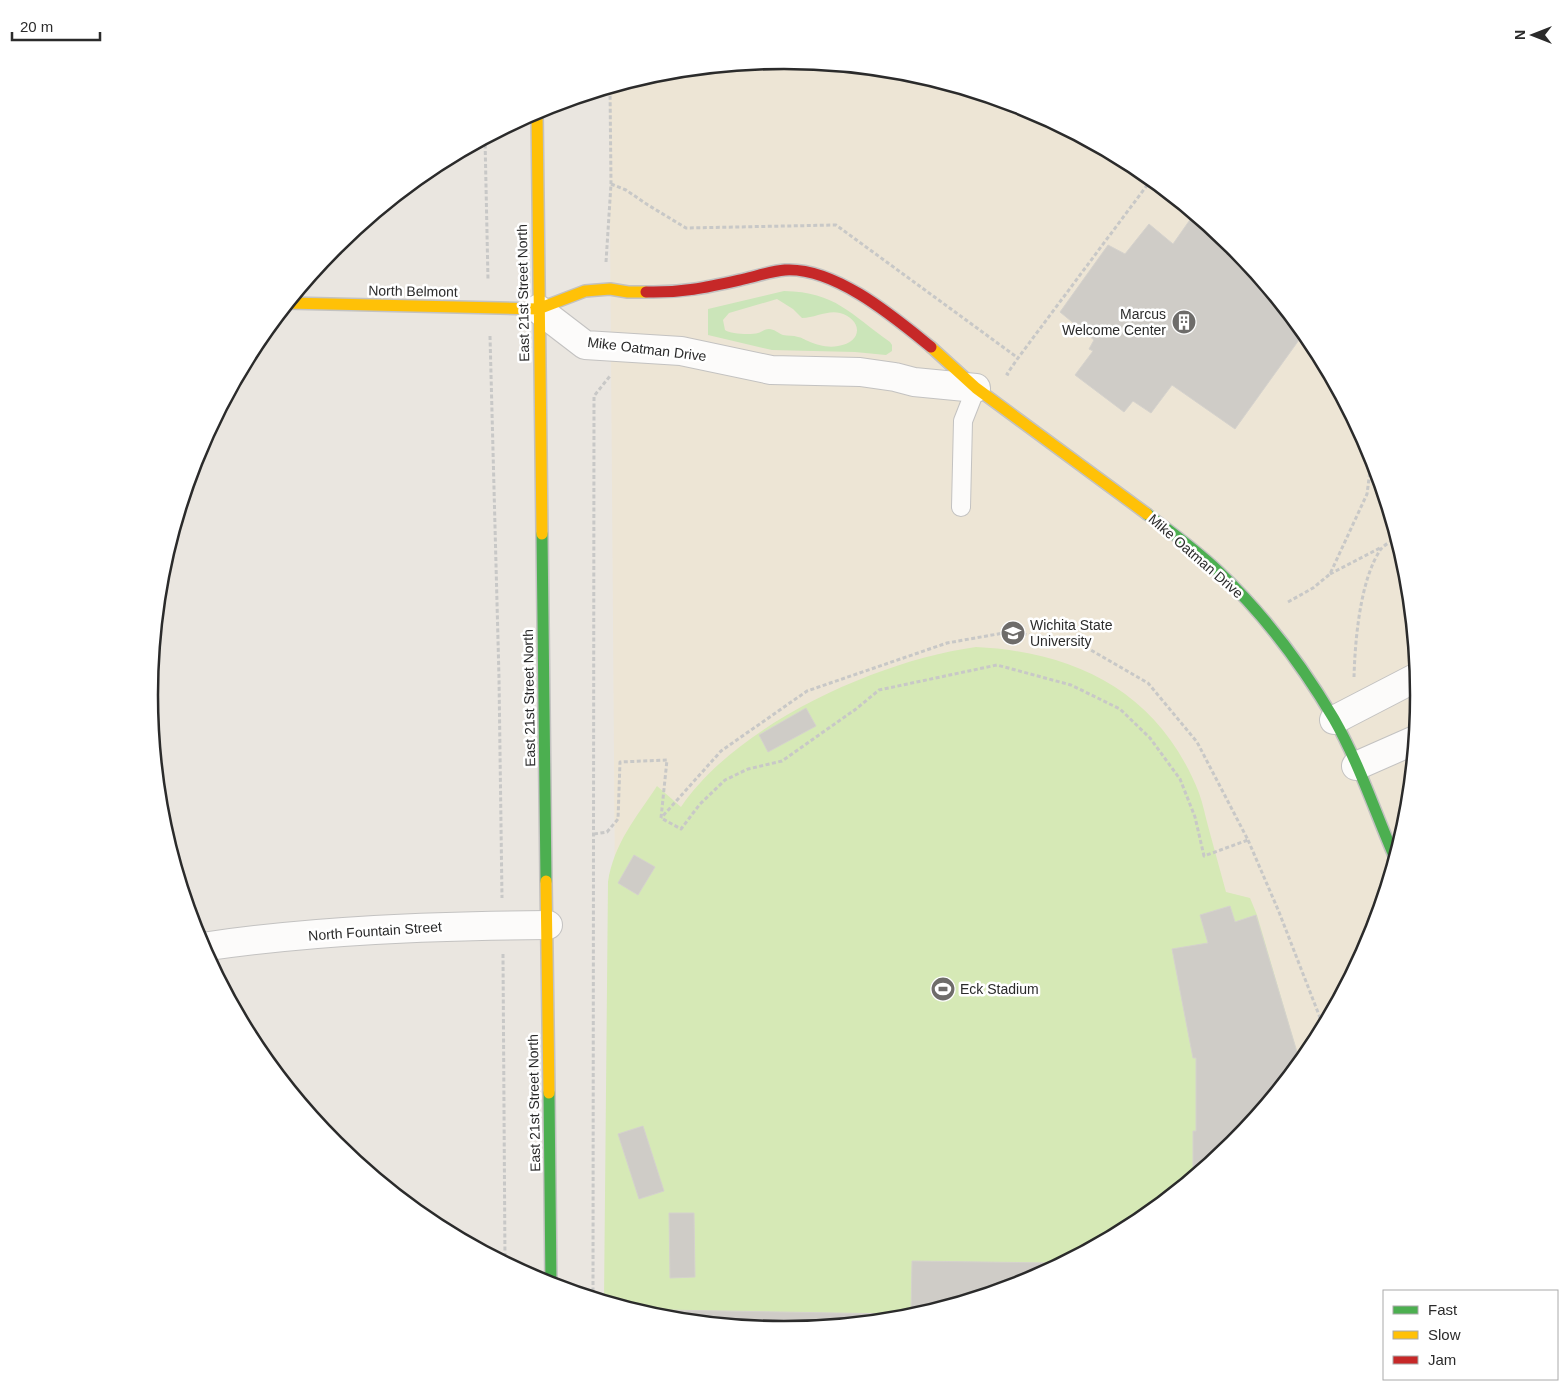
<svg xmlns="http://www.w3.org/2000/svg" width="1568" height="1390" font-family="Arial,sans-serif">
  <rect width="100%" height="100%" fill="#eae6e0"/>
  <path fill="#ede5d5" d="M 784,60 L 908,72 L 1027,108 L 1137,167 L 1233,246 L 1312,342 L 1371,452 L 1407,571 L 1419,695 L 1407,819 L 1371,938 L 1312,1048 L 1233,1144 L 1137,1223 L 784,1330 L 660,1318 L 618,1305 L 609,88 L 660,72 Z"/>
  <path fill="#cbe5b9" fill-rule="evenodd" d="M 784,291 C 836,292 850,314 890,342 L 892,345 L 892,351 L 886,355 L 855,352 L 772,350 L 708,335 L 708,309 ZM 777,299 L 793,309 L 802,318 C 815,318 827,310 840,313 C 862,319 864,342 838,346 C 828,348 817,345 808,341 C 805,340 801,337 798,337 C 793,335 788,336 783,335 C 778,333 774,329 769,329 C 764,329 762,332 758,333 C 751,335 730,334 725,330 L 723,320 L 729,313 Z"/>
  <path fill="#d6e9b6" d="M 976,647 C 1078,652 1160,694 1199,793 C 1203,804 1205,815 1208,826 C 1214,848 1220,870 1226,892 L 1250,898 L 1257,915 L 1300,1062 L 1233,1144 L 1137,1223 L 1027,1282 L 908,1318 L 784,1330 L 664,1318 L 664,1310 L 634,1310 L 604,1301 L 608,882 C 614,843 636,818 657,786 L 681,807 C 737,724 879,660 976,647 Z"/>
  <path fill="#cfccc7" stroke="#d5d2cd" d="M 1194,214 L 1233,246 L 1304,333 L 1235,429 L 1172,385 L 1151,413 L 1133,401 L 1124,412 L 1075,375 L 1093,351 L 1089,349 L 1094,340 L 1060,312 L 1108,245 L 1125,254 L 1149,224 L 1173,244 Z
    M 806,708 L 816,726 L 768,752 L 759,735 Z
    M 634,855 L 655,867 L 638,895 L 618,883 Z
    M 1230,906 L 1235,922 L 1256,915 L 1300,1062 L 1233,1144 L 1193,1177 L 1193,1131 L 1196,1131 L 1196,1058 L 1193,1058 L 1172,949 L 1208,943 L 1200,915 Z
    M 643,1126 L 664,1191 L 639,1199 L 618,1134 Z
    M 669,1213 L 694,1213 L 695,1277 L 670,1278 Z
    M 912,1261 L 1051,1263 L 1051,1269 L 1027,1282 L 1018,1284 L 1006,1284 L 1006,1288 L 908,1318 L 894,1319 L 894,1314 L 911,1314 Z
    M 664,1310 L 894,1314 L 894,1319 L 784,1330 L 664,1318 Z"/>
  <g fill="none" stroke-linecap="round" stroke-linejoin="round">
    <defs>
      <path id="lane" d="M 961,507 L 963,421 L 976,388"/>
      <path id="street" d="M 538,309 L 585,345 L 681,351 L 771,370 L 860,372 L 895,377 L 914,382 L 976,388
        M 1334,720 L 1417,677
        M 1356,766 L 1415,740
        M 202,947 C 317,930 432,926 548,925"/>
      <path id="fast" d="M 1147,514 C 1171,532 1196,550 1218,571 C 1264,614 1302,665 1334,719 C 1359,763 1375,812 1395,858
        M 542,534 L 546,881
        M 549,1093 L 551,1285"/>
      <path id="slow" d="M 537,111 L 542,534
        M 288,303 L 538,309 L 585,291 L 610,289 L 628,292 L 646,292
        M 931,347 L 976,388 L 1147,514
        M 546,881 L 549,1093"/>
      <path id="jam" d="M 646,292 C 683,293 708,287 744,279 C 757,276 772,271 785,270 C 835,267 894,317 931,347"/>
    </defs>
    <use href="#lane" stroke="#c3c2c1" stroke-width="20"/>
    <use href="#street" stroke="#c3c2c1" stroke-width="30"/>
    <use href="#fast" stroke="#c3c2c1" stroke-width="14"/>
    <use href="#slow" stroke="#c3c2c1" stroke-width="14"/>
    <use href="#jam" stroke="#c3c2c1" stroke-width="14"/>
    <path stroke="#c8c8c7" stroke-width="3" stroke-dasharray="4 2.5" stroke-linecap="butt" d="M 485,138 L 488,280
      M 611,184 L 626,190 L 648,205 L 686,228 L 836,225 L 1018,358
      M 606,262 L 611,184 L 610,88
      M 490,336 L 499,678 L 502,898
      M 1009,375 L 1007,374 L 1018,358 L 1148,184 L 1168,200 L 1171,195
      M 1330,574 L 1382,547
      M 1288,602 L 1313,588 L 1330,574 L 1367,494 L 1372,455
      M 1354,677 C 1355,641 1360,579 1381,549 C 1385,544 1392,541 1397,538
      M 594,834 L 607,832 L 618,819 L 620,762 L 667,760 L 661,818 L 681,829 L 700,804 L 725,780 L 748,769 L 782,761 L 856,709 L 879,690 L 997,665 L 1071,685 L 1120,709 L 1150,738 L 1180,779 L 1195,817 L 1204,856 L 1248,840 L 1197,742 L 1148,683 L 1077,642 L 1009,632 L 947,643 L 807,691 L 721,751 L 661,818
      M 1248,840 L 1279,912 L 1319,1015 L 1323,1028
      M 503,954 L 505,1262
      M 593,1298 L 594,396 L 610,376"/>
    <use href="#lane" stroke="#fcfbfa" stroke-width="18"/>
    <use href="#street" stroke="#fcfbfa" stroke-width="28"/>
    <use href="#fast" stroke="#4caf50" stroke-width="11"/>
    <use href="#slow" stroke="#ffc107" stroke-width="11"/>
    <use href="#jam" stroke="#c62828" stroke-width="11"/>
  </g>
  <defs>
    <symbol id="building-disc" viewBox="-11 -11 22 22"><circle r="9.5" fill="#6e6c6a" stroke="#fff"/><path d="M-4-6H4V6H1V3H-1V6H-4ZM-2.5-4.3h1.7v1.8h-1.7ZM.8-4.3h1.7v1.8H.8ZM-2.5-1h1.7V.8h-1.7ZM.8-1h1.7V.8H.8Z" fill="#fff"/></symbol>
    <symbol id="university-disc" viewBox="-11 -11 22 22"><circle r="9.5" fill="#6e6c6a" stroke="#fff"/><path d="M0-5L7-2L0 1L-7-2ZM-4 1L0 2.5L4 1V4Q0 6-4 4Z" fill="#fff"/></symbol>
    <symbol id="stadium-disc" viewBox="-11 -11 22 22"><circle r="9.5" fill="#6e6c6a" stroke="#fff"/><path d="M0-5a6.5 5 0 1 0 0 10a6.5 5 0 1 0 0-10ZM-3.5-1.8h7v3.6h-7Z" fill="#fff"/></symbol>
  </defs>
  <g fill-rule="evenodd">
    <use href="#building-disc" x="1170" y="308" width="28" height="28"/>
    <use href="#university-disc" x="999" y="619" width="28" height="28"/>
    <use href="#stadium-disc" x="929" y="975" width="28" height="28"/>
  </g>
  <g text-anchor="middle" stroke-width="5" stroke-linejoin="round" paint-order="stroke">
    <g font-size="14" fill="#2b2b2b" stroke="#fff">
      <text transform="translate(413 291) rotate(1)" y="5">North Belmont</text>
      <text transform="translate(523 293) rotate(-91)" y="5">East 21st Street North</text>
      <text transform="translate(647 349) rotate(7)" y="5">Mike Oatman Drive</text>
      <text transform="translate(1196 556) rotate(41)" y="5">Mike Oatman Drive</text>
      <text transform="translate(529 698) rotate(-91)" y="5">East 21st Street North</text>
      <text transform="translate(375 931) rotate(-4)" y="5">North Fountain Street</text>
      <text transform="translate(534 1103) rotate(-91)" y="5">East 21st Street North</text>
    </g>
    <g font-size="14" fill="#2b2b2b" stroke="#fff" text-anchor="start">
      <text x="1166" y="319" text-anchor="end">Marcus<tspan x="1166" dy="16">Welcome Center</tspan></text>
      <text x="1030" y="630">Wichita State<tspan x="1030" dy="16">University</tspan></text>
      <text x="960" y="994">Eck Stadium</text>
    </g>
  </g>
  <path d="M0 0H1568V1390H0ZM158 695a626 626 0 1 1 1252 0a626 626 0 1 1-1252 0Z" fill="#fff" fill-rule="evenodd"/>
  <path fill="none" stroke="#2b2b2b" stroke-width="2.5" d="M158 695a626 626 0 1 1 1252 0a626 626 0 1 1-1252 0Z"/>
  <rect x="1383" y="1290" width="175" height="90" fill="#ffffff" stroke="#aaaaaa"/>
  <rect x="1393" y="1306" width="25" height="8" fill="#4caf50" stroke="#aaaaaa"/>
  <text x="1428" y="1315" font-size="15" fill="#2b2b2b">Fast</text>
  <rect x="1393" y="1331" width="25" height="8" fill="#ffc107" stroke="#aaaaaa"/>
  <text x="1428" y="1340" font-size="15" fill="#2b2b2b">Slow</text>
  <rect x="1393" y="1356" width="25" height="8" fill="#c62828" stroke="#aaaaaa"/>
  <text x="1428" y="1365" font-size="15" fill="#2b2b2b">Jam</text>
  <g transform="translate(1533 35) rotate(270)" stroke="#ffffff" stroke-width="4" paint-order="stroke">
  <path d="M0-4L9 19L0 12L-9 19Z" fill="#2b2b2b"/>
  <text y="-8" font-size="14" font-weight="bold" text-anchor="middle" fill="#2b2b2b">N</text>
  </g>
  <path d="M12 32v8h88v-8" fill="none" stroke="#2b2b2b" stroke-width="2.5"/>
  <text x="20" y="32" font-size="15" fill="#2b2b2b" stroke="#ffffff" stroke-width="4" paint-order="stroke">20 m</text>
</svg>
